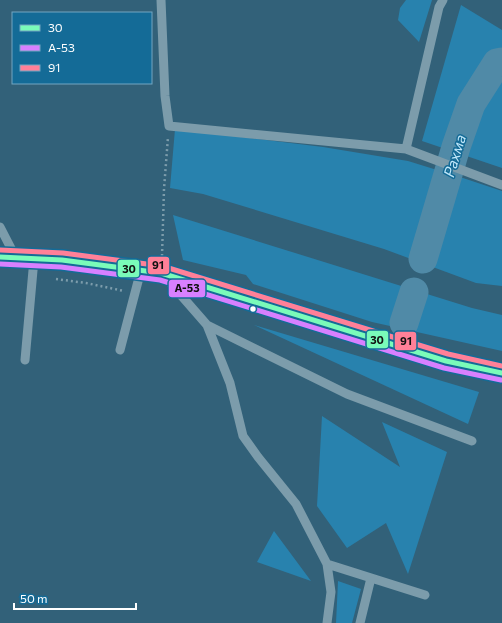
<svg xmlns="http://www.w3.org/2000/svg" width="502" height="623" font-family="Commissioner,sans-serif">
  <rect width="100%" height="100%" fill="#326179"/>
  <path fill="#2882ae" d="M 406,0 L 432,0 L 419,42 L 398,20 L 400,8 Z
    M 461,5 L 502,30 L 502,168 L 422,141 Z
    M 175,129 L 323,147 L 408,161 L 463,178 L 502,191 L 502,286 L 476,283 L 384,249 L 203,194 L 170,188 Z
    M 173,215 L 472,308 L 502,315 L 502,351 L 372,322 L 253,284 L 246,275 L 183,260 Z
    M 254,325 L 479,392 L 468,424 Z
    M 322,416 L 400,467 L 382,422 L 447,452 L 408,574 L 386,523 L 347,548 L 317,506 Z
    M 274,531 L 311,581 L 257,562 Z
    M 338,581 L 361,589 L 352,623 L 336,623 Z"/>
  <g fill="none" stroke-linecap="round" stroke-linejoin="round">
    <path stroke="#508aa7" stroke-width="29" d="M 423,259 L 456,147 L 471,104 L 497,63 L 502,62
      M 404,323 L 414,292"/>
    <path stroke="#7c9cab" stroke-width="2.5" stroke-dasharray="2 3" stroke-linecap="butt" d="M 162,256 L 164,189 L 168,137
      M 56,279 L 86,283 L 124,291"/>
    <path stroke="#7c9cab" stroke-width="9" d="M 161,0 L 165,96 L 169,126 L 406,149 L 502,185
      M 406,149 L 439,7 L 443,0
      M 0,227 L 16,258
      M 166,278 L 207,325 L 230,383 L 243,436 L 258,457 L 296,504 L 327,564 L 331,592 L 327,623
      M 207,325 L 347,394 L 472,441
      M 120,350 L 141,270
      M 25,360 L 34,259
      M 327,564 L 425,595
      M 360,623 L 371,578"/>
    <path stroke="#7c9cab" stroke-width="19" d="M 0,257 L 62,260 L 161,273 L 446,361 L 502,373"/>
    <defs>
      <path id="bus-1" d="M 0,257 L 62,260 L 161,273 L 446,361 L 502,373"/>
      <path id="bus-2" d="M 0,264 L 61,267 L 160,280 L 444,368 L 501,380"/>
      <path id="bus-3" d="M 0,250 L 63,253 L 162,266 L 448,354 L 502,366"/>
    </defs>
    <use href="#bus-1" stroke="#146b97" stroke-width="8"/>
    <use href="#bus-2" stroke="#146b97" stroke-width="8"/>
    <use href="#bus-3" stroke="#146b97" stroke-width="8"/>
    <use href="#bus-1" stroke="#7afbb9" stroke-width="5"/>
    <use href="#bus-2" stroke="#d880ff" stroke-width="5"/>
    <use href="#bus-3" stroke="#ff8098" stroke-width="5"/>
  </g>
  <circle fill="#fff" stroke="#146b97" stroke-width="1.5" cx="253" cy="309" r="3.5"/>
  <g text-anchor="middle" stroke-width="3" stroke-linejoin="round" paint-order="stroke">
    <g font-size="15" font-style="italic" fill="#c1e8fa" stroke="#146b97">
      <text transform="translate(455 156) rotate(-73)" y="5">Рахма</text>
    </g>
  </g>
  <g stroke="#146b97" stroke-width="1.5">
    <rect x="147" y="256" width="23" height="19" rx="4" fill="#ff8098"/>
    <rect x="117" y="259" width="23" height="19" rx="4" fill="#7afbb9"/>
    <rect x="168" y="279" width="38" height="19" rx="4" fill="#d880ff"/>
    <rect x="366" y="330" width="23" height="19" rx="4" fill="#7afbb9"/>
    <rect x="394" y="331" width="23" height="20" rx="4" fill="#ff8098"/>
  </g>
  <g font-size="11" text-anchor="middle" font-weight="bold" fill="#111">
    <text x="158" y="269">91</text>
    <text x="129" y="273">30</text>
    <text x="187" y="292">А-53</text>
    <text x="377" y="344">30</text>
    <text x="406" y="345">91</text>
  </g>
  <rect x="12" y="12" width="140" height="72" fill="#146b97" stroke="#72a6c1"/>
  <rect x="20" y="25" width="20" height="6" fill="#7afbb9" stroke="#72a6c1"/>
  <text x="48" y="32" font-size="12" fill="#ffffff">30</text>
  <rect x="20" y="45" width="20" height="6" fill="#d880ff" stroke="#72a6c1"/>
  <text x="48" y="52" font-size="12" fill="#ffffff">А-53</text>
  <rect x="20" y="65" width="20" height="6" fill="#ff8098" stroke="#72a6c1"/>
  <text x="48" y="72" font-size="12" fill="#ffffff">91</text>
  <path d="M14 603v6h122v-6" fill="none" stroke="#ffffff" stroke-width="2"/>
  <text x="20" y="603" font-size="12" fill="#ffffff" stroke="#146b97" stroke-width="3" paint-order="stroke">50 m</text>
</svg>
